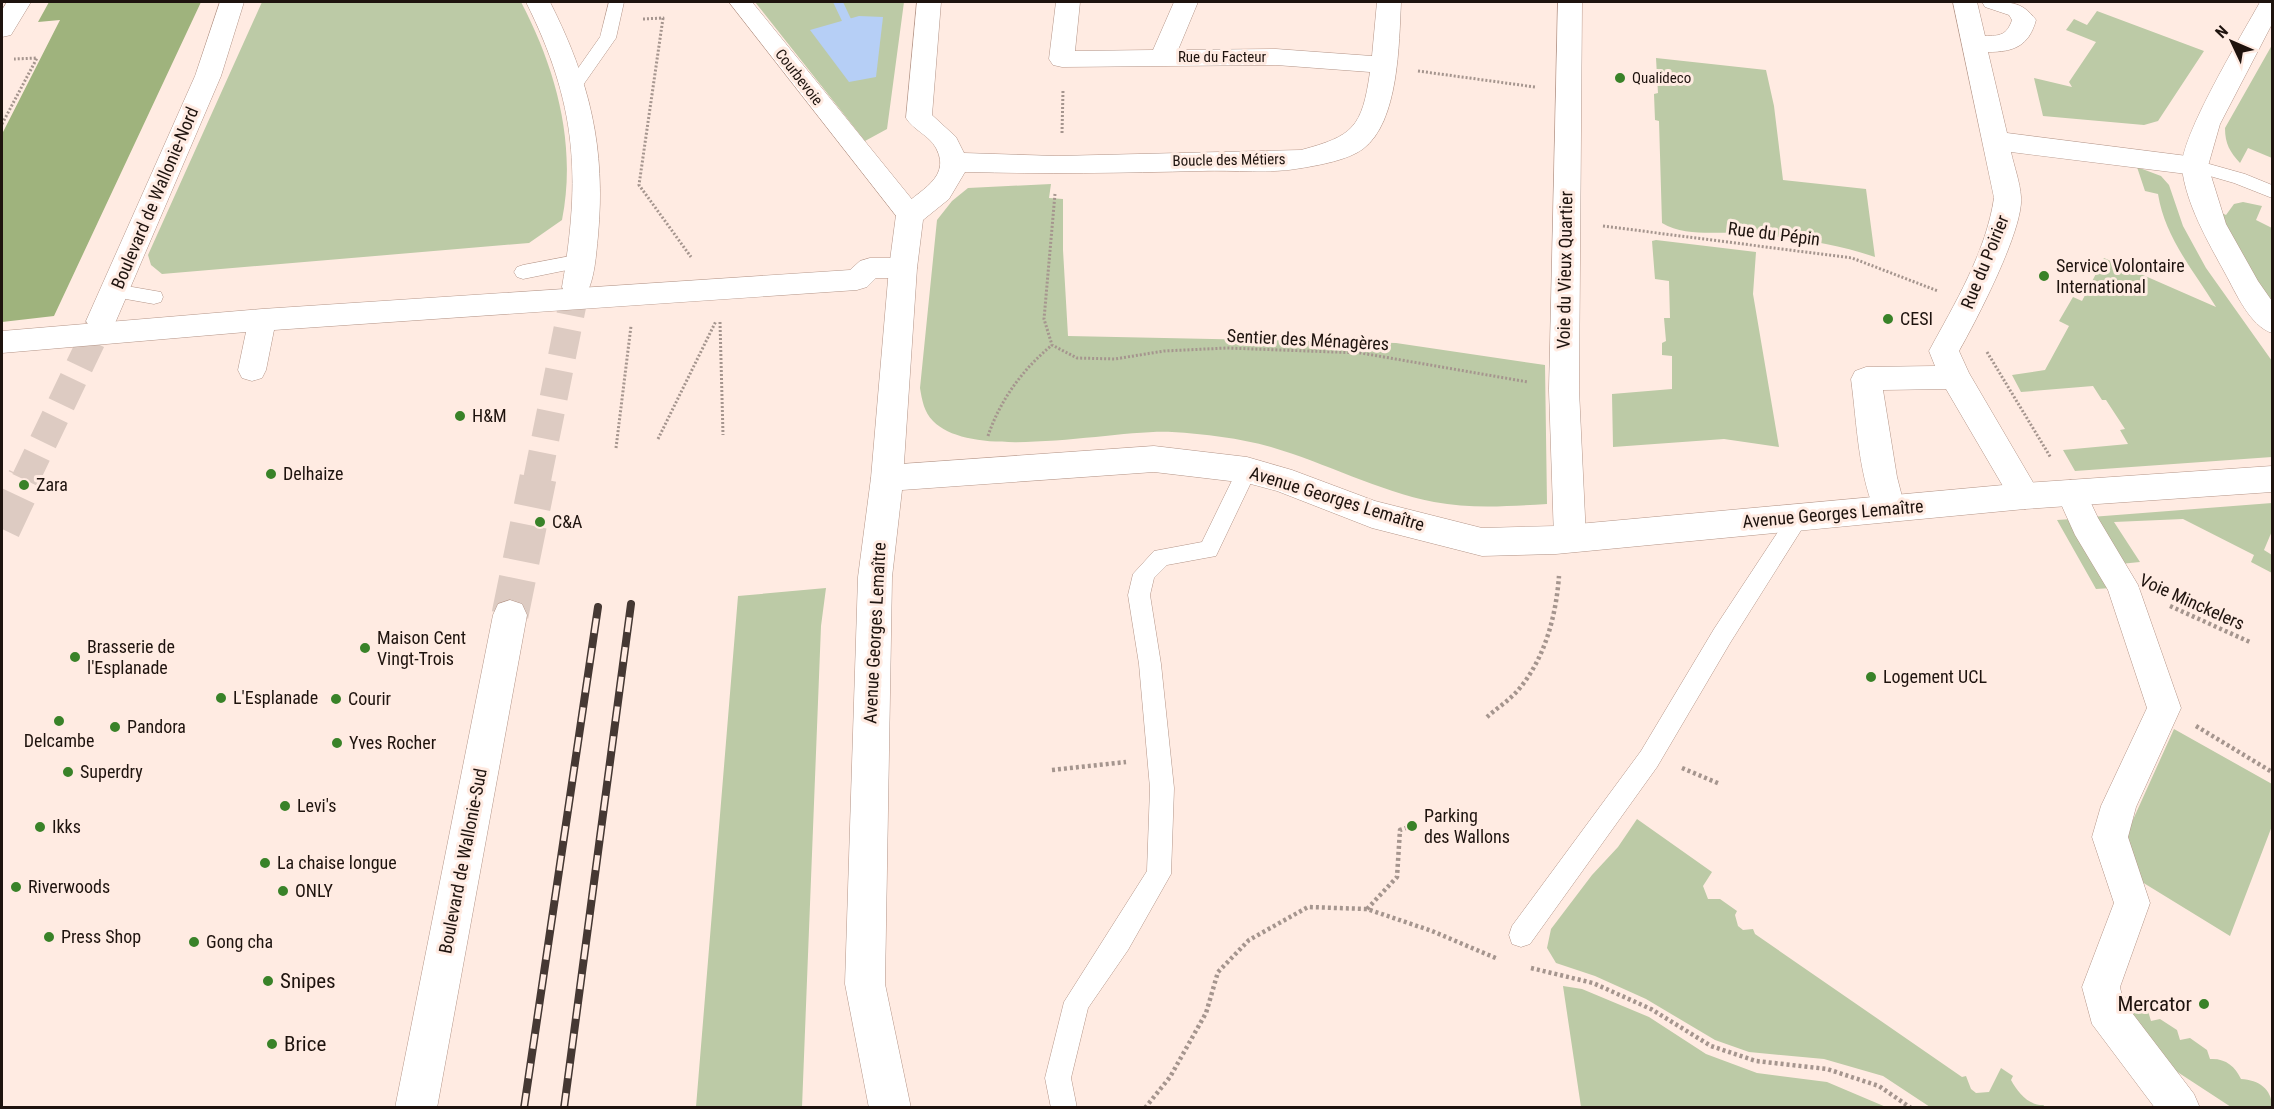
<svg xmlns="http://www.w3.org/2000/svg" width="2274" height="1109" font-family="'Roboto Condensed',sans-serif">
  <rect width="100%" height="100%" fill="#ffebe2"/>
  <path fill="#bccaa6" d="M 262,2 L 521,2 C 556,69 577,144 562,220 L 529,243 L 162,274 L 151,265 L 148,255 Z
    M 755,2 L 904,2 L 887,129 L 865,141 Z
    M 2097,11 L 2204,51 L 2158,121 L 2144,125 L 2043,116 L 2034,78 L 2072,87 L 2069,82 L 2096,42 L 2066,30 L 2074,19 L 2087,25 Z
    M 2272,45 L 2272,158 L 2248,148 L 2240,163 C 2230,152 2225,144 2225,128 Z
    M 1656,58 L 1766,70 L 1774,106 L 1783,180 L 1866,189 L 1875,257 C 1831,242 1781,236 1734,233 C 1710,232 1683,236 1662,223 L 1659,121 L 1655,120 L 1654,94 L 1658,93 Z
    M 2137,167 L 2161,176 L 2169,185 L 2183,226 L 2206,268 L 2272,361 L 2272,457 L 2075,471 L 2063,450 L 2128,444 L 2120,430 L 2125,429 L 2106,400 L 2102,400 L 2093,386 L 2021,392 L 2012,375 L 2045,370 L 2069,326 L 2059,321 L 2073,297 L 2082,301 L 2104,258 L 2216,307 C 2194,271 2165,238 2158,194 L 2145,191 Z
    M 1051,184 L 1049,198 L 1063,199 L 1063,250 L 1068,336 L 1396,343 L 1545,365 L 1547,504 C 1510,506 1471,509 1434,502 C 1378,491 1326,463 1271,447 C 1239,438 1205,434 1172,432 C 1114,429 974,463 933,421 C 924,412 922,400 920,388 L 937,220 L 952,201 L 968,188 Z
    M 2243,202 L 2262,206 L 2256,220 L 2272,228 L 2272,302 L 2252,275 L 2217,211 L 2226,215 L 2234,204 Z
    M 1656,240 L 1756,252 L 1753,294 L 1779,447 L 1724,439 L 1613,447 L 1612,394 L 1672,389 L 1672,356 L 1662,355 L 1662,343 L 1666,341 L 1664,318 L 1670,318 L 1669,281 L 1655,279 L 1652,241 Z
    M 2272,503 L 2272,531 L 2264,550 L 2272,555 L 2272,573 L 2251,562 L 2254,555 L 2183,519 L 2114,522 L 2140,562 L 2120,564 L 2091,517 Z
    M 2072,519 L 2111,588 L 2096,589 L 2057,520 Z
    M 826,588 L 821,626 L 802,1107 L 696,1107 L 738,596 Z
    M 2174,729 L 2272,784 L 2272,826 L 2230,936 L 2142,882 L 2122,844 Z
    M 1637,819 L 1712,872 L 1703,886 L 1708,899 L 1720,899 L 1737,911 L 1735,915 L 1738,926 L 1743,930 L 1753,929 L 1755,934 L 1962,1077 L 1966,1076 L 1971,1089 L 1976,1093 L 1989,1092 L 2001,1068 L 2013,1076 L 2011,1080 C 2018,1093 2029,1106 2044,1105 L 2043,1107 L 1930,1107 L 1883,1076 L 1824,1059 L 1749,1052 L 1715,1040 L 1646,999 L 1595,976 L 1556,963 L 1547,948 L 1551,929 L 1592,875 L 1618,847 Z
    M 1563,986 L 1582,989 L 1649,1017 L 1706,1054 L 1757,1073 L 1827,1082 L 1886,1107 L 1581,1107 Z
    M 2124,996 L 2148,1011 L 2151,1021 L 2160,1019 L 2177,1030 L 2180,1040 L 2190,1038 L 2207,1050 L 2210,1059 C 2225,1058 2235,1066 2241,1079 C 2259,1080 2272,1089 2272,1107 L 2231,1107 L 2153,1056 L 2134,1030 Z"/>
  <path fill="#9fb37d" d="M 49,2 L 201,2 L 54,316 L 2,322 L 2,134 L 60,20 L 38,22 Z"/>
  <path fill="#b6cff6" d="M 859,16 L 883,17 L 876,77 L 849,82 L 810,30 Z"/>
  <g fill="none" stroke-linecap="round" stroke-linejoin="round">
    <path fill="#b6cff6" fill-rule="evenodd" d="M 833,2 L 843,2 L 851,19 L 850,21 L 842,21 Z"/>
    <path stroke="#ddcbc2" stroke-width="28" stroke-dasharray="28 14" stroke-linecap="butt" d="M 25,480 L 101,321
      M 537,480 L 576,287"/>
    <path stroke="#ddcbc2" stroke-width="37" stroke-dasharray="37 18" stroke-linecap="butt" d="M 2,529 L 26,478
      M 510,615 L 538,478"/>
    <defs>
      <path id="service" d="M 609,2 L 624,2 L 616,38 L 581,88 L 569,88 L 567,84 L 600,37 Z
        M 2195,160 L 2245,174 L 2272,185 L 2272,198 L 2234,183 L 2189,170 L 2186,166 Z
        M 581,254 L 587,256 L 590,261 L 587,266 L 523,279 L 517,277 L 514,272 L 517,267 L 523,265 Z
        M 115,284 L 161,292 L 163,297 L 161,302 L 154,304 L 109,296 L 106,291 L 109,286 Z
        M 1247,462 L 1254,464 L 1257,470 L 1216,556 L 1167,565 L 1154,578 L 1150,595 L 1161,664 L 1174,788 L 1171,874 L 1128,950 L 1088,1008 L 1071,1078 L 1077,1108 L 1051,1108 L 1045,1078 L 1064,1002 L 1147,871 L 1150,788 L 1139,664 L 1128,595 L 1133,574 L 1154,551 L 1202,542 L 1240,464 Z
        M 1798,509 L 1805,512 L 1808,518 L 1805,524 L 1730,643 L 1657,767 L 1530,944 L 1521,947 L 1512,944 L 1509,935 L 1512,926 L 1641,751 L 1714,629 L 1791,512 Z"/>
      <path id="pedestrian" d="M 729,2 L 752,2 L 919,208 L 923,215 L 919,222 L 910,224 L 901,222 Z
        M 870,258 L 903,258 L 913,261 L 917,268 L 913,275 L 903,278 L 876,278 L 867,287 L 857,290 L 274,330 L 266,370 L 262,378 L 252,381 L 242,378 L 238,370 L 246,332 L 2,353 L 2,331 L 262,309 L 850,270 L 860,261 Z
        M 2071,480 L 2082,484 L 2098,518 L 2138,585 L 2181,708 L 2136,807 L 2128,837 L 2150,903 L 2120,987 L 2123,1001 L 2194,1094 L 2200,1108 L 2155,1108 L 2092,1024 L 2082,987 L 2114,903 L 2092,837 L 2101,806 L 2147,708 L 2108,590 L 2075,535 L 2056,493 L 2060,484 Z"/>
      <path id="minor" d="M 7,2 L 31,2 L 11,35 L 2,37 L 2,10 Z
        M 917,2 L 941,2 L 932,115 L 956,137 L 964,153 L 1057,156 L 1301,150 C 1353,136 1362,128 1370,72 L 1276,65 L 1062,67 L 1053,65 L 1049,59 L 1056,2 L 1080,2 L 1075,51 L 1153,50 L 1174,2 L 1198,2 L 1178,50 L 1276,49 L 1372,56 L 1377,2 L 1401,2 C 1399,43 1399,122 1363,149 C 1348,160 1320,165 1302,168 C 1271,174 1234,170 1202,171 C 1123,173 1044,174 965,172 L 949,199 L 923,220 L 917,268 L 903,478 L 898,487 L 887,491 L 876,487 L 871,478 L 889,268 L 896,215 C 909,193 954,182 936,148 C 929,135 913,130 906,118 Z
        M 1558,2 L 1582,2 L 1579,390 L 1586,538 L 1582,548 L 1570,552 L 1558,548 L 1554,538 L 1549,390 Z
        M 1953,2 L 1977,2 L 1985,36 C 2000,36 2007,35 2012,20 L 2009,15 L 1985,7 L 1982,2 C 2009,2 2021,0 2036,20 C 2029,46 2014,52 1988,52 L 2007,133 L 2195,157 L 2204,159 L 2208,166 L 2204,173 L 2195,175 L 2011,152 C 2014,166 2020,182 2021,197 C 2024,229 1976,321 1959,351 L 1969,373 L 2041,496 L 2036,505 L 2025,509 L 2014,505 L 1946,389 L 1883,390 L 1897,477 L 1905,508 L 1900,518 L 1889,522 L 1878,518 C 1858,477 1857,423 1851,379 L 1855,371 L 1866,367 L 1935,366 L 1929,351 C 1955,303 1986,252 1994,198 Z"/>
      <path id="tertiary" d="M 2260,2 L 2272,2 L 2272,24 L 2220,124 L 2208,166 L 2226,224 L 2258,281 L 2272,301 L 2272,333 C 2250,326 2236,293 2225,273 C 2208,242 2186,204 2182,168 C 2179,138 2243,33 2260,2 Z
        M 1154,446 L 1247,457 L 1292,470 L 1375,501 L 1482,528 L 1556,526 L 2025,483 L 2272,466 L 2272,492 L 2025,509 L 1556,554 L 1482,556 L 1372,528 L 1277,491 L 1247,483 L 1154,472 L 902,490 L 892,577 L 885,984 L 911,1108 L 869,1108 L 845,984 L 858,577 L 871,478 L 876,469 L 887,465 Z"/>
      <path id="secondary" d="M 220,2 L 244,2 L 221,76 L 116,321 L 111,329 L 101,332 L 91,329 L 86,321 L 195,76 Z
        M 526,2 L 550,2 C 590,81 606,148 598,236 C 596,255 595,278 586,295 L 576,298 L 566,295 L 562,287 C 581,176 577,104 526,2 Z
        M 510,600 L 522,604 L 527,615 L 437,1108 L 395,1108 L 493,615 L 498,604 Z"/>
    </defs>
    <use href="#service" stroke="#b49588" stroke-width="1"/>
    <use href="#pedestrian" stroke="#b49588" stroke-width="1"/>
    <use href="#minor" stroke="#b49588" stroke-width="1"/>
    <use href="#tertiary" stroke="#b49588" stroke-width="1"/>
    <use href="#secondary" stroke="#b49588" stroke-width="1"/>
    <path stroke="#a5958e" stroke-width="3" stroke-dasharray="2 2" stroke-linecap="butt" d="M 643,19 L 663,18 L 639,185 L 691,257
      M 1418,71 L 1535,87
      M 2,124 L 37,58 L 14,59
      M 1062,133 L 1063,90
      M 1055,194 L 1044,319 L 1052,345 L 1077,358 L 1115,359 L 1164,351 L 1227,348 L 1361,353 L 1528,382
      M 1603,226 L 1852,258 L 1938,291
      M 720,322 L 723,435
      M 1987,352 L 2051,458
      M 988,436 C 1000,400 1023,369 1052,345
      M 658,439 L 716,321
      M 616,448 L 631,326"/>
    <path stroke="#a5958e" stroke-width="4.5" stroke-dasharray="3 3" stroke-linecap="butt" d="M 2170,606 L 2252,643
      M 1487,717 C 1497,708 1510,700 1519,689 C 1545,658 1556,616 1559,576
      M 2196,726 L 2272,772
      M 1682,768 L 1720,784
      M 1052,770 L 1126,762
      M 1367,909 L 1397,877 L 1400,830 L 1415,825
      M 1531,968 L 1593,983 L 1651,1009 L 1711,1046 L 1756,1061 L 1827,1069 L 1879,1086 L 1911,1108
      M 1145,1108 L 1170,1077 L 1206,1013 L 1218,972 L 1249,940 L 1308,907 L 1367,909 L 1432,931 L 1498,959"/>
    <use href="#service" fill="#fff" fill-rule="evenodd"/>
    <use href="#pedestrian" fill="#fff" fill-rule="evenodd"/>
    <use href="#minor" fill="#fff" fill-rule="evenodd"/>
    <use href="#tertiary" fill="#fff" fill-rule="evenodd"/>
    <use href="#secondary" fill="#fff" fill-rule="evenodd"/>
    <defs>
      <path id="rail" d="M 524,1108 L 598,607
        M 564,1108 L 631,604"/>
    </defs>
    <use href="#rail" stroke="#453833" stroke-width="8"/>
    <use href="#rail" stroke="#ffebe2" stroke-width="5" stroke-dasharray="15" stroke-linecap="butt"/>
  </g>
  <g fill="#398228" stroke="#ffebe2" stroke-width="2">
    <circle cx="1620" cy="78" r="6"/>
    <circle cx="2044" cy="276" r="6"/>
    <circle cx="1888" cy="319" r="6"/>
    <circle cx="460" cy="416" r="6"/>
    <circle cx="271" cy="474" r="6"/>
    <circle cx="24" cy="485" r="6"/>
    <circle cx="540" cy="522" r="6"/>
    <circle cx="365" cy="648" r="6"/>
    <circle cx="75" cy="657" r="6"/>
    <circle cx="1871" cy="677" r="6"/>
    <circle cx="221" cy="698" r="6"/>
    <circle cx="336" cy="699" r="6"/>
    <circle cx="59" cy="721" r="6"/>
    <circle cx="115" cy="727" r="6"/>
    <circle cx="337" cy="743" r="6"/>
    <circle cx="68" cy="772" r="6"/>
    <circle cx="285" cy="806" r="6"/>
    <circle cx="1412" cy="826" r="6"/>
    <circle cx="40" cy="827" r="6"/>
    <circle cx="265" cy="863" r="6"/>
    <circle cx="16" cy="887" r="6"/>
    <circle cx="283" cy="891" r="6"/>
    <circle cx="49" cy="937" r="6"/>
    <circle cx="194" cy="942" r="6"/>
    <circle cx="268" cy="981" r="6"/>
    <circle cx="2204" cy="1004" r="6"/>
    <circle cx="272" cy="1044" r="6"/>
  </g>
  <g text-anchor="middle" stroke-width="6" stroke-linejoin="round" paint-order="stroke">
    <g font-size="15" fill="#1e130e" stroke="#ffebe2">
      <text x="1222" y="62">Rue du Facteur</text>
      <text transform="translate(799 77) rotate(52)" y="5">Courbevoie</text>
      <text transform="translate(1229 160) rotate(-1)" y="5">Boucle des Métiers</text>
    </g>
    <g font-size="15" fill="#1e130e" stroke="#ffebe2" text-anchor="start">
      <text x="1632" y="83">Qualideco</text>
    </g>
    <g font-size="18" fill="#1e130e" stroke="#ffebe2">
      <text transform="translate(155 198) rotate(-67)" y="6">Boulevard de Wallonie-Nord</text>
      <text transform="translate(1774 234) rotate(7)" y="6">Rue du Pépin</text>
      <text transform="translate(1985 262) rotate(-68)" y="6">Rue du Poirier</text>
      <text transform="translate(1565 270) rotate(-89)" y="6">Voie du Vieux Quartier</text>
      <text transform="translate(1308 340) rotate(3)" y="6">Sentier des Ménagères</text>
      <text transform="translate(1337 499) rotate(17)" y="6">Avenue Georges Lemaître</text>
      <text transform="translate(1833 514) rotate(-5)" y="6">Avenue Georges Lemaître</text>
      <text transform="translate(2192 602) rotate(24)" y="6">Voie Minckelers</text>
      <text transform="translate(875 633) rotate(-87)" y="6">Avenue Georges Lemaître</text>
      <text transform="translate(463 861) rotate(-79)" y="6">Boulevard de Wallonie-Sud</text>
    </g>
    <g font-size="18" fill="#1e130e" stroke="#ffebe2" text-anchor="start">
      <text x="2056" y="272">Service Volontaire<tspan x="2056" dy="21">International</tspan></text>
      <text x="1900" y="325">CESI</text>
      <text x="472" y="422">H&amp;M</text>
      <text x="283" y="480">Delhaize</text>
      <text x="36" y="491">Zara</text>
      <text x="552" y="528">C&amp;A</text>
      <text x="377" y="644">Maison Cent<tspan x="377" dy="21">Vingt-Trois</tspan></text>
      <text x="87" y="653">Brasserie de<tspan x="87" dy="21">l'Esplanade</tspan></text>
      <text x="1883" y="683">Logement UCL</text>
      <text x="233" y="704">L'Esplanade</text>
      <text x="348" y="705">Courir</text>
      <text x="127" y="733">Pandora</text>
      <text x="59" y="747" text-anchor="middle">Delcambe</text>
      <text x="349" y="749">Yves Rocher</text>
      <text x="80" y="778">Superdry</text>
      <text x="297" y="812">Levi's</text>
      <text x="1424" y="822">Parking<tspan x="1424" dy="21">des Wallons</tspan></text>
      <text x="52" y="833">Ikks</text>
      <text x="277" y="869">La chaise longue</text>
      <text x="28" y="893">Riverwoods</text>
      <text x="295" y="897">ONLY</text>
      <text x="61" y="943">Press Shop</text>
      <text x="206" y="948">Gong cha</text>
    </g>
    <g font-size="21" fill="#1e130e" stroke="#ffebe2" text-anchor="start">
      <text x="280" y="988">Snipes</text>
      <text x="2192" y="1011" text-anchor="end">Mercator</text>
      <text x="284" y="1051">Brice</text>
    </g>
  </g>
  <rect width="2274" height="1109" fill="none" stroke="#1e130e" stroke-width="6"/>
  <g transform="translate(2232 42) rotate(314)" stroke="#ffebe2" stroke-width="4.5" paint-order="stroke">
  <path d="M0-4.5L10 22L0 15L-10 22Z" fill="#1e130e"/>
  <text y="-9" font-size="16" font-weight="bold" text-anchor="middle" fill="#1e130e">N</text>
  </g>
</svg>
